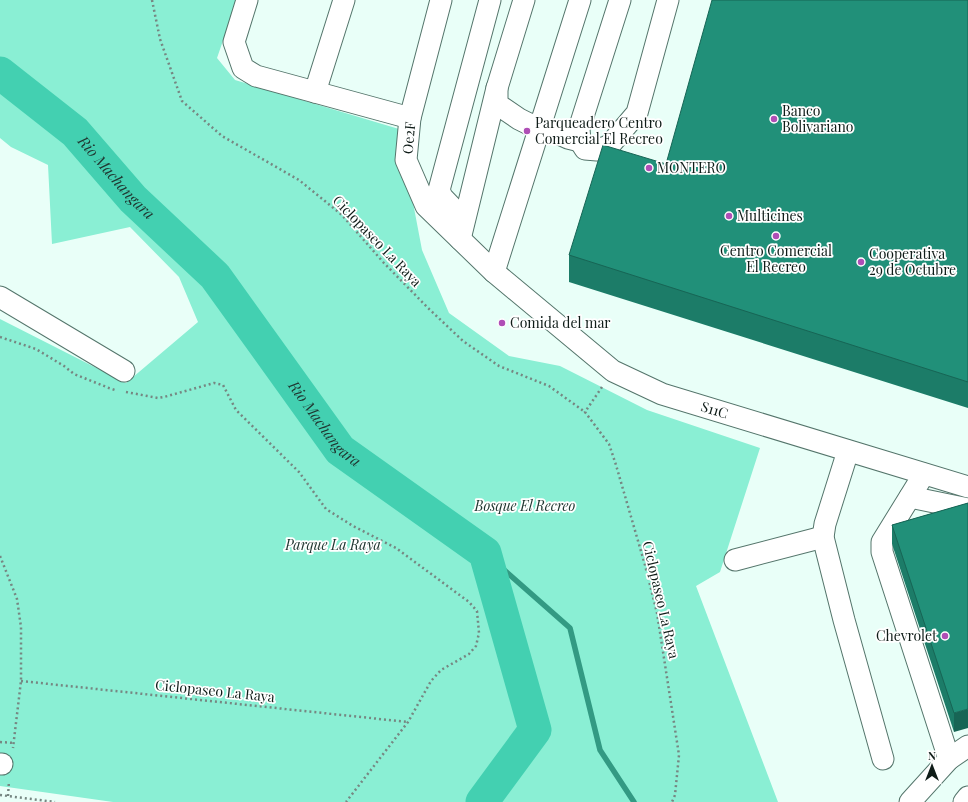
<svg xmlns="http://www.w3.org/2000/svg" width="968" height="802" font-family="'Playfair Display',serif">
  <rect width="100%" height="100%" fill="#e9fff8"/>
  <path fill="#8aefd4" d="M 0,0 L 237,0 L 217,58 L 235,80 L 399,129 L 422,250 L 449,313 L 509,356 L 560,366 L 647,410 L 760,448 L 720,572 L 696,586 L 778,802 L 113,802 L 0,786 L 0,319 L 126,383 L 198,322 L 179,277 L 130,227 L 52,244 L 48,165 L 11,147 L 0,138 Z"/>
  <g fill="none" stroke-linecap="round" stroke-linejoin="round">
    <path stroke="#339a83" stroke-width="5.5" d="M 485,553 L 570,628 L 600,750 L 634,802"/>
    <path stroke="#43d0b1" stroke-width="33" id="s1" d="M 0,73 L 75,132 L 133,199 L 215,276 L 340,450 L 485,553 L 535,730 L 482,802"/>
    <defs>
      <g id="minor">
        <path d="M 247,0 L 234,42 L 243,68 L 256,76 L 410,118"/>
        <path id="s2" d="M 441,0 L 410,118 L 406,160 L 426,206 L 494,272 L 613,371 L 662,394 L 968,487"/>
        <path d="M 620,0 L 579,129 L 580,141 L 585,149 L 597,150 L 609,146 L 637,113 L 668,0"/>
        <path d="M 497,88 L 497,104 L 519,119 L 529,124 L 540,125 L 568,138 L 580,141"/>
        <path d="M 315,92 L 344,0"/>
        <path d="M 464,220 L 442,197 L 439,190 L 490,0"/>
        <path d="M 460,239 L 497,88 L 524,0"/>
        <path d="M 494,272 L 580,0"/>
        <path d="M 0,297 L 124,371"/>
        <path d="M 848,451 L 825,524 L 823,537 L 844,620 L 883,759"/>
        <path d="M 910,497 L 968,509"/>
        <path d="M 735,560 L 823,537"/>
        <path d="M 949,759 L 968,746"/>
        <path d="M 0,764 L 2,764"/>
        <path d="M 910,802 L 949,759 L 882,552 L 882,542 L 924,474"/>
        <path d="M 964,802 L 968,797"/>
      </g>
    </defs>
    <use href="#minor" stroke="#54756b" stroke-width="23"/>
    <path stroke="#768782" stroke-width="2.5" stroke-dasharray="2 3" stroke-linecap="butt" d="M 152,0 L 160,39 L 182,101 L 222,136 L 299,180 L 342,215 L 383,262 L 428,308 L 463,341 L 499,366 L 549,386 L 585,412
      M 0,337 L 36,349 L 64,366 L 74,374 L 109,388 L 115,390
      M 602,387 L 585,412 L 609,444 L 616,465 L 645,565 L 657,613 L 679,755 L 675,795 L 672,802
      M 126,392 L 158,398 L 164,397 L 214,383 L 223,385 L 236,410 L 299,472 L 326,509 L 353,526 L 396,548 L 469,602 L 477,611 L 479,633 L 476,646 L 469,654 L 441,670 L 431,681 L 408,722 L 346,802
      M 0,556 L 17,599 L 21,627 L 21,681 L 13,748
      M 21,681 L 408,722
      M 0,742 L 14,743
      M 0,795 L 55,802
      M 8,796 L 9,781"/>
    <use href="#minor" stroke="#fff" stroke-width="21"/>
  </g>
  <path fill="#1c7c68" d="M 968,0 L 968,408 L 569,282 L 569,255 L 666,164 Z
    M 968,503 L 954,732 L 892,544 L 892,525 Z"/>
  <path fill="#176555" d="M 968,709 L 968,728 L 954,732 L 954,713 Z"/>
  <path fill="#219079" stroke="#176555" d="M 712,0 L 968,0 L 968,382 L 569,255 L 603,145 L 666,164 Z
    M 968,503 L 968,709 L 954,713 L 892,525 Z"/>
  <g fill="#af4eb6" stroke="#fff" stroke-width="1.5">
    <circle cx="774" cy="119" r="4"/>
    <circle cx="527" cy="131" r="4"/>
    <circle cx="649" cy="168" r="4"/>
    <circle cx="729" cy="216" r="4"/>
    <circle cx="776" cy="236" r="4"/>
    <circle cx="861" cy="262" r="4"/>
    <circle cx="502" cy="323" r="4"/>
    <circle cx="945" cy="636" r="4"/>
  </g>
  <g text-anchor="middle" stroke-width="3.5" stroke-linejoin="round" paint-order="stroke">
    <g font-size="14" fill="#0f1c18" stroke="#fff" text-anchor="start">
      <text x="782" y="116">Banco<tspan x="782" dy="16">Bolivariano</tspan></text>
      <text x="535" y="128">Parqueadero Centro<tspan x="535" dy="16">Comercial El Recreo</tspan></text>
      <text x="657" y="173">MONTERO</text>
      <text x="737" y="221">Multicines</text>
      <text x="776" y="256" text-anchor="middle">Centro Comercial<tspan x="776" dy="16">El Recreo</tspan></text>
      <text x="869" y="259">Cooperativa<tspan x="869" dy="16">29 de Octubre</tspan></text>
      <text x="510" y="328">Comida del mar</text>
      <text x="937" y="641" text-anchor="end">Chevrolet</text>
    </g>
    <g font-size="14" fill="#0f1c18" stroke="#fff">
      <text transform="translate(409 138) rotate(-85)" y="5">Oe2F</text>
      <text transform="translate(377 241) rotate(46)" y="5">Ciclopaseo La Raya</text>
      <text dy="5" stroke="none"><textPath href="#s2" startOffset="573">S11C</textPath></text>
      <text transform="translate(661 600) rotate(77)" y="5">Ciclopaseo La Raya</text>
      <text transform="translate(215 691) rotate(6)" y="5">Ciclopaseo La Raya</text>
    </g>
    <g font-size="14" font-style="italic" fill="#203731" stroke="#fff">
      <text x="525" y="511">Bosque El Recreo</text>
      <text x="333" y="550">Parque La Raya</text>
    </g>
    <g font-size="15" font-style="italic" fill="#203731" stroke="#fff">
      <text dy="5" stroke="none"><textPath href="#s1" startOffset="157">Rio Machangara</textPath></text>
      <text dy="5" stroke="none"><textPath href="#s1" startOffset="481">Rio Machangara</textPath></text>
    </g>
  </g>
  <g transform="translate(932 766)" stroke="#ffffff" stroke-width="3" paint-order="stroke">
  <path d="M0-3L7 15L0 10L-7 15Z" fill="#0f1c18"/>
  <text y="-6" font-size="11" font-weight="bold" text-anchor="middle" fill="#0f1c18">N</text>
  </g>
</svg>
